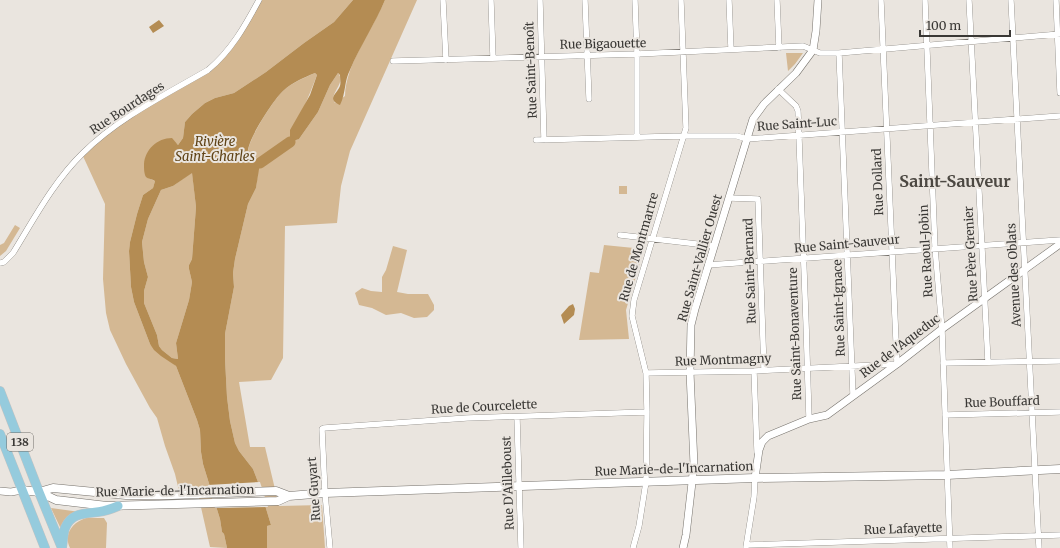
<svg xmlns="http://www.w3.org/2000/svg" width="1060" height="548" font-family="Merriweather,serif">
  <rect width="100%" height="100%" fill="#eae5df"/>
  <path fill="#d4b893" d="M 259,0 L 353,0 L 334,22 L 304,43 L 266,72 L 234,93 L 215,98 L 205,103 L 192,114 L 185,122 L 183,138 L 178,145 L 176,143 L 148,178 L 155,181 L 153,188 L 143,195 L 137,214 L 130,242 L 129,251 L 131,287 L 134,302 L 150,344 L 176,366 L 197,420 L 200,430 L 201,452 L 203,464 L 220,519 L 222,532 L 224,534 L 227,548 L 210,547 L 198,494 L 180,495 L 175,474 L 165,446 L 157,418 L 150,408 L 126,364 L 110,330 L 106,313 L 103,279 L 105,204 L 82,154 L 98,139 L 217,63 Z
    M 385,0 L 417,0 L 350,151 L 341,186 L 337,223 L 285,226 L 283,358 L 271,380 L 239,382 L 250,447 L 265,447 L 279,506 L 322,505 L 325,548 L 267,548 L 267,526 L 271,525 L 258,482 L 253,469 L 239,451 L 235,443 L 230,421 L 227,397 L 225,359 L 225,334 L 234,287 L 233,273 L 235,259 L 248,204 L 256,188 L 259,163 C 255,161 248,160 248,154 C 246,142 274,99 283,91 C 293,82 304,78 315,73 L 317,75 C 309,97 298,119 290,141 L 299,139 L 318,112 L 330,85 L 338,73 C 347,84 328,93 335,103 L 345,96 C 346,63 372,31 385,0 Z
    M 786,53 L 803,53 L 795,64 L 788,71 Z
    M 192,172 L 196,207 L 192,259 L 189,265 L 189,269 L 192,282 L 189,300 L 176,343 L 178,359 L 172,358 L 162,350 L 159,346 L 157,335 L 144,303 L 144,291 L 148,277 L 144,262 L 142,242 L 148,219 L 161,190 L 173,186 Z
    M 619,186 L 627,186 L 627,194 L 619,194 Z
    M 15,225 L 20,228 L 6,251 L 0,256 L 0,245 L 4,243 Z
    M 604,245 L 644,249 L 626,310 L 629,339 L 579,340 L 590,272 L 599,273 Z
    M 393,246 L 407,250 L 397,292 L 408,294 L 428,294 L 434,305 L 434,310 L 427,317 L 414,318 L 401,313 L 386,315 L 372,308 L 359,305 L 355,293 L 362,288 L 371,291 L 382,292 L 382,277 L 386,270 Z
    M 51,508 L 80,512 L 62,527 L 60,527 Z
    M 86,518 L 104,518 L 107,523 L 106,548 L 70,548 C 63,534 73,522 86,518 Z"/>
  <path fill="#b48c53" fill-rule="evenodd" d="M 353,0 L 385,0 C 375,24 360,46 350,70 C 344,81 346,93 340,105 C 326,99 337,94 340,86 C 341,83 340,78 340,75 L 338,73 L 330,85 L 318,112 L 299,139 L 290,142 L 290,130 L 310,95 L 317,75 L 315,73 C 303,78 293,82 283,91 C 274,99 245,143 248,154 C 249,160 255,161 260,163 L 256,188 L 248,204 L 235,259 L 233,273 L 234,287 L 225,334 L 225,359 L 227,397 L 230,421 L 235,443 L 239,451 L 253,469 L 258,482 L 271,525 L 267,526 L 267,548 L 227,548 L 224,534 L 222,532 L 220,519 L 203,464 L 201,452 L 200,430 L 197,420 L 176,366 L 161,356 L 154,350 L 150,344 L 134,302 L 131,287 L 129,251 L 130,242 L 137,214 L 143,195 L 153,188 L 155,181 C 152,179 148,179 146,177 C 144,174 144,168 144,164 C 145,150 157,138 172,138 L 178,145 L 183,138 L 185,122 L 192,114 L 205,103 L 215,98 L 234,93 L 266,72 L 304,43 L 334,22 ZM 192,173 L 196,207 L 192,259 L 189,265 L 189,269 L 192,282 L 189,300 L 176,343 L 178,359 L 172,358 L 162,350 L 159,346 L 157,335 L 144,303 L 144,291 L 148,277 L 144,262 L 142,242 L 148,219 L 161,190 L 173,186 Z
    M 159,20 L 164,26 L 153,33 L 149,27 Z
    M 573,304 L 575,309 L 574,315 L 564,324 L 561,315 L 569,306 Z"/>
  <path fill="#eae5df" d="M 260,482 L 268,507 L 215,508 L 208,485 Z"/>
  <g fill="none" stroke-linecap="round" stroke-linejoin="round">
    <path stroke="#b48c53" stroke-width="11" d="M 260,163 L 290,142"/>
    <defs>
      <path id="minor" d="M 443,0 L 446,60
        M 491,0 L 493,58
        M 540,0 L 544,140
        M 585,0 L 589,99
        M 635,0 L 637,54 L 637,137
        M 729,0 L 731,49
        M 777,0 L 779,48
        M 925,0 L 935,248 L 942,329 L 950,548
        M 969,0 L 988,362
        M 1011,0 L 1039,548
        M 1056,0 L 1060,93
        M 839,53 L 853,395
        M 393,61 L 637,54 L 803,46 L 820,53 L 839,53 L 1060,34
        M 778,89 L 796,106 L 798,111 L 806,322 L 809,419
        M 536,140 L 683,136 L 737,136 L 747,139 L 1060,116
        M 729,198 L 758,199 L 764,370
        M 620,235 L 714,246
        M 0,263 L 4,262 L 13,253 C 34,219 54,181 83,153 C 118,118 165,95 208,70 C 231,51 245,26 259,0
        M 708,265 L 1060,240
        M 943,363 L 1060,361
        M 754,371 L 757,452
        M 646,373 L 754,371 L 897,364 L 881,0
        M 945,415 L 1060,412
        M 517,417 L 521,548
        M 747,545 L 1060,535
        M 746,547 L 754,497 L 755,478
        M 330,548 L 325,493 L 322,429 L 324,428 L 467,418 L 647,412
        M 633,548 L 639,526 L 646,482 L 647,412 L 646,373 L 632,316 L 634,300 L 686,128 L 681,0"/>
      <path id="tertiary" d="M 755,478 L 759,450 L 762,442 L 768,436 L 809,419 L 827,415 L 897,364 L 942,329 L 1060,244
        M 0,491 L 11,492 L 22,490
        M 683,548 L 686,535 L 694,465 L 690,372 L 691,325 L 695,309 L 753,119 L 764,104 L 796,73 L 813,50 L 816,31 L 818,0"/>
      <path id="secondary" d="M 22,490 L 39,492 L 56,500 L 107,506 L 278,501 L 289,496 L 325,493 L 755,478 L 947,475 L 1060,469
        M 39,492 L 53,488 L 126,495 L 172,495 L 276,491 L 289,496"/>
      <path id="primary" d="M 0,391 L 39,492 L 62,548
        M 0,434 L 45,548
        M 62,547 C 63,541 63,534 65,528 C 72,511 88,514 103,511 C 108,510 113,508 118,506"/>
    </defs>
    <use href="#minor" stroke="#76726c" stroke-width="6"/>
    <use href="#tertiary" stroke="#76726c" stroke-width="8"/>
    <use href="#secondary" stroke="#76726c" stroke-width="9"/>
    <use href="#primary" stroke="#c4c3c2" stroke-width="10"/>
    <use href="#minor" stroke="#fff" stroke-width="5.5"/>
    <use href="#tertiary" stroke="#fff" stroke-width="7"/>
    <use href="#secondary" stroke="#fff" stroke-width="8"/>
    <use href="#primary" stroke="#95cbdd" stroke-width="9"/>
  </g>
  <g text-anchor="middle" stroke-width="4" stroke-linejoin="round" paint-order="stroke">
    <rect fill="#eae5df" stroke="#6f6c68" stroke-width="1" x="7" y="433" width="26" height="18" rx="3"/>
    <g font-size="11" font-weight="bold" fill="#3a3835">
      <text x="20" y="446">138</text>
    </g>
    <g font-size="12" fill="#3a3835" stroke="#eae5df">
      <text transform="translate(603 44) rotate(-1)" y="4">Rue Bigaouette</text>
      <text transform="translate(531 70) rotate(-92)" y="4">Rue Saint-Benoît</text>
      <text transform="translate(127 108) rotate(-33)" y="4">Rue Bourdages</text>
      <text transform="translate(797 124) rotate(-4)" y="4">Rue Saint-Luc</text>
      <text transform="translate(878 182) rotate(-92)" y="4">Rue Dollard</text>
      <text transform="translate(847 244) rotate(-5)" y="4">Rue Saint-Sauveur</text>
      <text transform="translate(639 247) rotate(-74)" y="4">Rue de Montmartre</text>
      <text transform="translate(926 251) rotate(-93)" y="4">Rue Raoul-Jobin</text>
      <text transform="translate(971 254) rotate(-93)" y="4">Rue Père Grenier</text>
      <text transform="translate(700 258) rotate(-74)" y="4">Rue Saint-Vallier Ouest</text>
      <text transform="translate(750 271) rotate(-92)" y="4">Rue Saint-Bernard</text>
      <text transform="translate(1014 275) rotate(-93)" y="4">Avenue des Oblats</text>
      <text transform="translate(839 308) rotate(-92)" y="4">Rue Saint-Ignace</text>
      <text transform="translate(795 334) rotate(-92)" y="4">Rue Saint-Bonaventure</text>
      <text transform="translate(900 346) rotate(-37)" y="4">Rue de l'Aqueduc</text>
      <text transform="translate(723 360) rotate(-2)" y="4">Rue Montmagny</text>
      <text transform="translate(1002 402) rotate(-2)" y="4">Rue Bouffard</text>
      <text transform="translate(484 407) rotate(-3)" y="4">Rue de Courcelette</text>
      <text transform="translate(674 469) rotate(-2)" y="4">Rue Marie-de-l'Incarnation</text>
      <text transform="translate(508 483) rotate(-92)" y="4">Rue D'Ailleboust</text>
      <text transform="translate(314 489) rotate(-94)" y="4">Rue Guyart</text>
      <text transform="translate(175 491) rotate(-1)" y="4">Rue Marie-de-l'Incarnation</text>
      <text transform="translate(903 529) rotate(-2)" y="4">Rue Lafayette</text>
    </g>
    <g font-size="13" font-style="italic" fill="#5f4215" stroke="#eae5df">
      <text x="215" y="146">Rivière<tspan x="215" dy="15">Saint-Charles</tspan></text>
    </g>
    <g font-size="16" font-weight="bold" fill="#4c4842" stroke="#eae5df">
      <text x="955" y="187">Saint-Sauveur</text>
    </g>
  </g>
  <path d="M920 30v6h90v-6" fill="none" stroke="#3a3835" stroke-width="2"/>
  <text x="926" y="30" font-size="12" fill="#3a3835" stroke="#eae5df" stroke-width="3" paint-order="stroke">100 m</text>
</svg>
